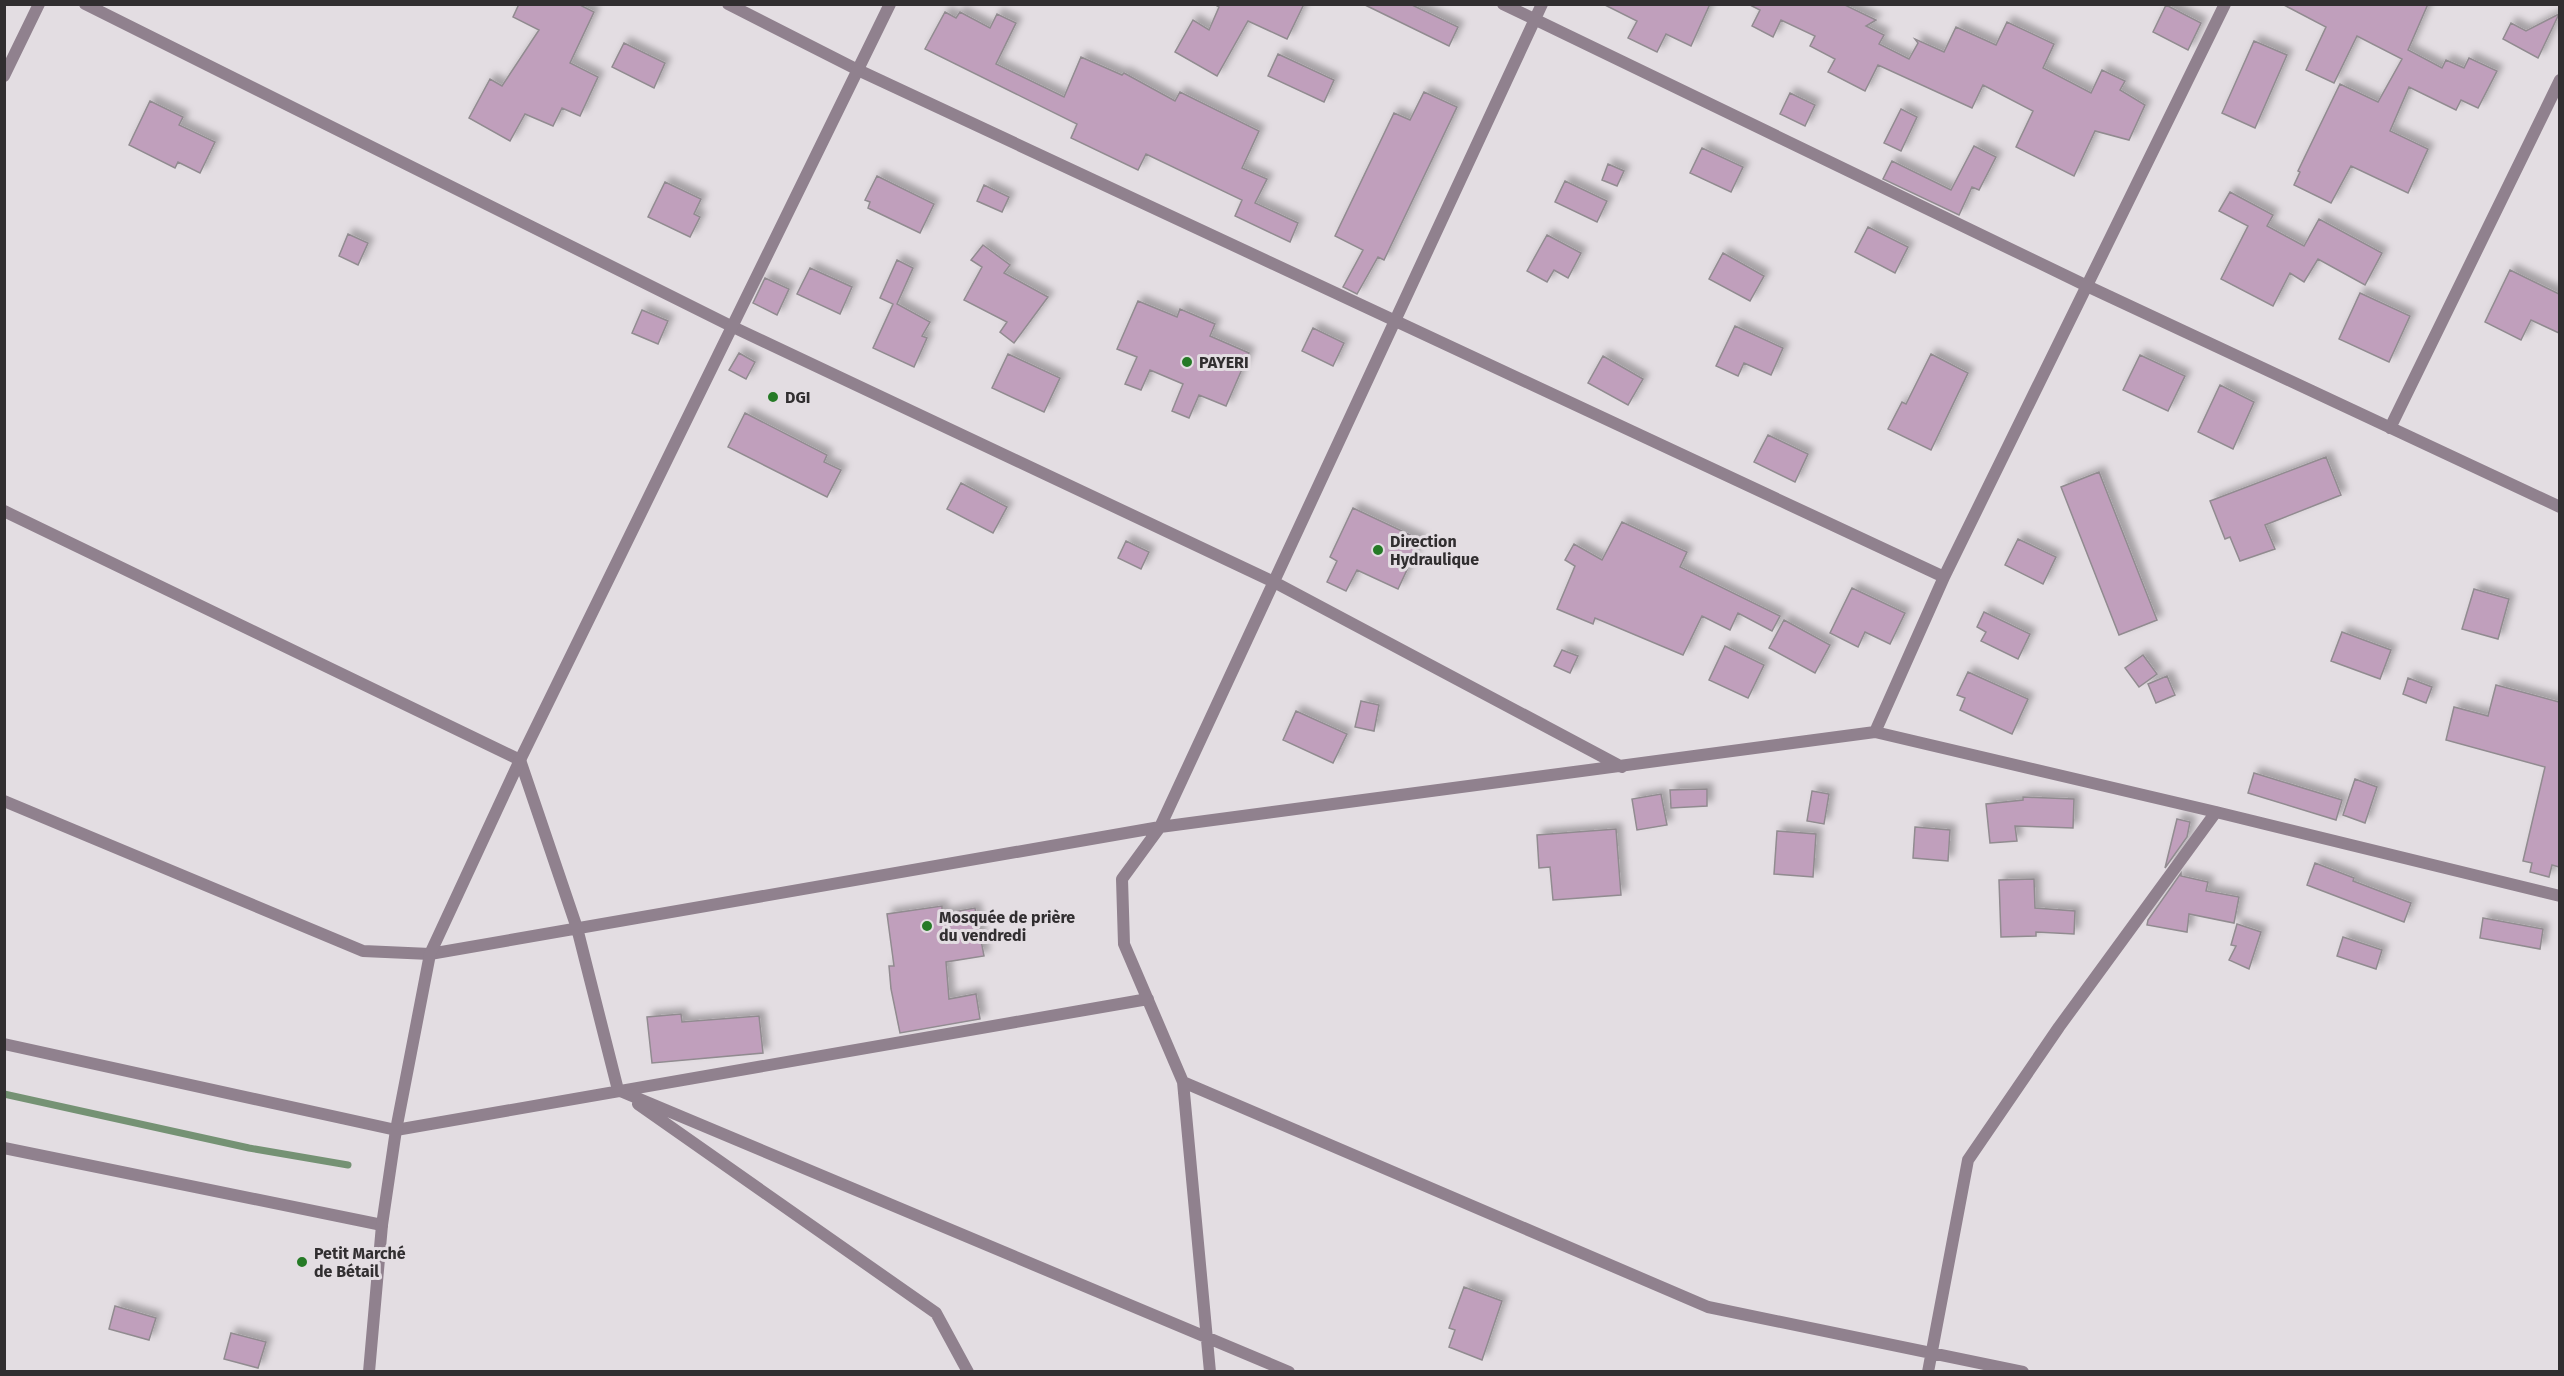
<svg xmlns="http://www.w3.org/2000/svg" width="2564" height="1376" font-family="'Fira Sans',sans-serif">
  <defs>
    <filter id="shadow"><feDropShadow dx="5.5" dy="-5.5" stdDeviation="3" flood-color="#0004"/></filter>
  </defs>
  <rect width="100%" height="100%" fill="#e3dde2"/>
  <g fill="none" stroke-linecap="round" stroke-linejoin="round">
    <path stroke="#759274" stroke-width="7" d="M 4,1094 L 249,1148 L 348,1165"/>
  </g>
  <path fill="#c09fbc" stroke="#918b90" stroke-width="1.5" filter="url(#shadow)" d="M 519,4 L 578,4 L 594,12 L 570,63 L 598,77 L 580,116 L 562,108 L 553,126 L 525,114 L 510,141 L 469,118 L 490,79 L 502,86 L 539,30 L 513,17 Z
    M 1214,4 L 1304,4 L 1287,39 L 1248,21 L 1217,76 L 1175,52 L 1193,20 L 1209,30 L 1219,7 Z
    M 1363,4 L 1410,4 L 1458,27 L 1449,46 Z
    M 1603,4 L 1710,4 L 1691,46 L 1666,34 L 1657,52 L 1628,38 L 1637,21 Z
    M 1748,4 L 1845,5 L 1876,20 L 1866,26 L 1884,35 L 1879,44 L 1909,59 L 1918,43 L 1915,39 L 1944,52 L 1956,27 L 1996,45 L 2007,22 L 2054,44 L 2043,68 L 2091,93 L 2102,70 L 2125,81 L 2120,90 L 2145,105 L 2129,140 L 2095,131 L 2074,176 L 2016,147 L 2033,111 L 1983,85 L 1972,108 L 1878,65 L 1865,91 L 1828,72 L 1835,59 L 1810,46 L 1815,36 L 1781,20 L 1773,37 L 1752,26 L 1760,10 Z
    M 2282,4 L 2428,4 L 2408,50 L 2442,68 L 2446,60 L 2464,68 L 2469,58 L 2497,71 L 2478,108 L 2461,100 L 2456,110 L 2409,87 L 2390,131 L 2428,149 L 2408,193 L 2351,166 L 2331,203 L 2294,185 L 2300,172 L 2298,171 L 2340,84 L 2378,102 L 2402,59 L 2357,36 L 2334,83 L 2306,70 L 2326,27 Z
    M 2166,5 L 2201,23 L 2188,50 L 2153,32 Z
    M 945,12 L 956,18 L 960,12 L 990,28 L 997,14 L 1016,23 L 996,64 L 1064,97 L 1081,57 L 1122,75 L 1124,73 L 1175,101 L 1180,92 L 1259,131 L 1242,168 L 1267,179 L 1255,203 L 1298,223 L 1290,242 L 1235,216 L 1242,200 L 1146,154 L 1138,170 L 1071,138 L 1077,124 L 925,49 Z
    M 2559,14 L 2538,58 L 2503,39 L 2511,23 L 2526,31 Z
    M 2254,41 L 2287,55 L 2255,128 L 2222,113 Z
    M 624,43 L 665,63 L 654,88 L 612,67 Z
    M 1278,54 L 1334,80 L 1324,102 L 1268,76 Z
    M 1424,92 L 1457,107 L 1384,260 L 1378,257 L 1357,294 L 1343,287 L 1363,250 L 1335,236 L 1394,113 L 1410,120 Z
    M 1790,93 L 1815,105 L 1805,126 L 1780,114 Z
    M 150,101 L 183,117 L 179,125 L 215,142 L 200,173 L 178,162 L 175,168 L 129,145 Z
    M 1901,109 L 1917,117 L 1901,151 L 1884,143 Z
    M 1974,146 L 1996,157 L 1979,190 L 1972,187 L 1959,215 L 1883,179 L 1892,161 L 1951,190 Z
    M 1702,148 L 1743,167 L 1731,192 L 1690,173 Z
    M 1608,164 L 1624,171 L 1617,186 L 1602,180 Z
    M 877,176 L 934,204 L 920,233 L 868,208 L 870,202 L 865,200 Z
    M 1565,181 L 1607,201 L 1597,222 L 1555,202 Z
    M 665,182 L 701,199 L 694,214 L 700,217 L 690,237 L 648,217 Z
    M 984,185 L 1009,197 L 1002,212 L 977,201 Z
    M 2230,192 L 2273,215 L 2267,226 L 2304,246 L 2319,219 L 2382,253 L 2365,285 L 2318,259 L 2304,282 L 2290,273 L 2273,306 L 2221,279 L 2248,226 L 2219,211 Z
    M 1868,227 L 1908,247 L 1895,273 L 1855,252 Z
    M 348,234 L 368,243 L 358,265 L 339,256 Z
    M 1547,235 L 1581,253 L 1568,278 L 1554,270 L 1547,282 L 1527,271 Z
    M 983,245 L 1010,265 L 1004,273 L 1048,297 L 1014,343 L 1000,332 L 1007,322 L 964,300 L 982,267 L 971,260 Z
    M 1723,253 L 1764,276 L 1750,301 L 1709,279 Z
    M 897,260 L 913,268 L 897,304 L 930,322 L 922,336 L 927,338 L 914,367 L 873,348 L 893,304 L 880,298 Z
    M 810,268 L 852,287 L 840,314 L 797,294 Z
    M 2510,270 L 2559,294 L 2559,333 L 2531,320 L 2521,340 L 2485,322 Z
    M 765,278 L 789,289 L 777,315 L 753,303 Z
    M 2360,293 L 2410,316 L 2389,362 L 2339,339 Z
    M 1138,301 L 1177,317 L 1180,309 L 1215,324 L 1210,336 L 1249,353 L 1226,406 L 1199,395 L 1189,418 L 1172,411 L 1183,384 L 1150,370 L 1141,390 L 1125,384 L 1137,357 L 1117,349 Z
    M 642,310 L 668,321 L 658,344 L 632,333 Z
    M 1735,326 L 1783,348 L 1771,375 L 1744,363 L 1738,376 L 1716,366 Z
    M 1313,328 L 1344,343 L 1333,366 L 1302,351 Z
    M 739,353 L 755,362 L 746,379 L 729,370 Z
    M 1008,354 L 1060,378 L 1044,412 L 992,388 Z
    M 1931,354 L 1968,373 L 1931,450 L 1888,429 L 1902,402 L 1906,404 Z
    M 2140,355 L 2185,376 L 2168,411 L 2123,390 Z
    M 1603,356 L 1643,379 L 1628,405 L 1588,383 Z
    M 2220,385 L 2254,402 L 2233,449 L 2198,432 Z
    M 745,413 L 827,455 L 824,462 L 841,470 L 827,497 L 728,447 Z
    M 1768,435 L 1808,454 L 1795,482 L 1754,462 Z
    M 2326,457 L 2341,495 L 2265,525 L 2275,549 L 2240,561 L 2230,537 L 2225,539 L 2210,501 Z
    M 2099,472 L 2157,620 L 2119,635 L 2061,487 Z
    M 961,483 L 1007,507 L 993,533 L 947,509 Z
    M 1353,508 L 1421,540 L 1398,589 L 1357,570 L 1346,591 L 1327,582 L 1337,561 L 1330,557 Z
    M 1622,522 L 1687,552 L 1680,567 L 1780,616 L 1772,631 L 1738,613 L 1730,630 L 1702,616 L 1683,655 L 1595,618 L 1593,624 L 1557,609 L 1575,566 L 1565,560 L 1574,544 L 1602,560 Z
    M 2018,539 L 2056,557 L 2043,584 L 2005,565 Z
    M 1126,541 L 1149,552 L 1141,569 L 1118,558 Z
    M 1852,588 L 1905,613 L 1890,644 L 1865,632 L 1858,647 L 1830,633 Z
    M 2474,589 L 2509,599 L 2498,639 L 2462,629 Z
    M 1984,612 L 2030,634 L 2018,659 L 1981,641 L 1986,632 L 1977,627 Z
    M 1784,620 L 1830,645 L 1815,673 L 1769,648 Z
    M 2342,632 L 2391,650 L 2380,679 L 2331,661 Z
    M 1725,646 L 1764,665 L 1748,698 L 1709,680 Z
    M 1562,650 L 1578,656 L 1570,673 L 1554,666 Z
    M 2143,655 L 2157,674 L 2139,687 L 2125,668 Z
    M 1968,672 L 2028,699 L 2012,734 L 1960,710 L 1965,698 L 1957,695 Z
    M 2167,676 L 2175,695 L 2156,703 L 2148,684 Z
    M 2408,678 L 2432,687 L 2426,703 L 2403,694 Z
    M 2496,685 L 2559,702 L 2559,867 L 2552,865 L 2549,877 L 2530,872 L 2532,863 L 2523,861 L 2545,767 L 2446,740 L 2454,707 L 2488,716 Z
    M 1361,701 L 1379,705 L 1374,731 L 1355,727 Z
    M 1296,711 L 1347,734 L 1333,763 L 1283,740 Z
    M 2254,773 L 2342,800 L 2336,820 L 2248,793 Z
    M 2355,779 L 2377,787 L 2365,823 L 2343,815 Z
    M 1707,789 L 1707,806 L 1671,808 L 1670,790 Z
    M 1812,791 L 1829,794 L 1824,824 L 1807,821 Z
    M 1661,794 L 1667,825 L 1637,830 L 1632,799 Z
    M 2023,797 L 2074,799 L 2073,828 L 2015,826 L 2017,841 L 1990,843 L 1986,804 L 2023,800 Z
    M 2177,819 L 2190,822 L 2187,837 L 2165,868 Z
    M 1915,827 L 1950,830 L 1948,861 L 1913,858 Z
    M 1616,829 L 1621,895 L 1553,900 L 1550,867 L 1539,868 L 1537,835 Z
    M 1777,831 L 1816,834 L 1813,877 L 1774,874 Z
    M 2315,863 L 2354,878 L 2353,881 L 2411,903 L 2404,922 L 2307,885 Z
    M 2181,873 L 2181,876 L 2208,882 L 2206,891 L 2239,897 L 2234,923 L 2189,914 L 2187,932 L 2147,925 L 2148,920 Z
    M 2034,879 L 2035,908 L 2075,911 L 2074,934 L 2036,932 L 2036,936 L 2001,937 L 1999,880 Z
    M 942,906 L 942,914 L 975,908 L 984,956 L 946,962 L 949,999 L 976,994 L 980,1019 L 900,1033 L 891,989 L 889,966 L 894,966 L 887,914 Z
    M 2483,918 L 2543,929 L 2540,949 L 2480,938 Z
    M 2237,924 L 2261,932 L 2249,969 L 2229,960 L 2236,946 L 2231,945 Z
    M 2343,937 L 2382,950 L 2376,969 L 2337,956 Z
    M 681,1014 L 682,1022 L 759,1016 L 763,1053 L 652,1063 L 647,1017 Z
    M 1464,1287 L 1502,1301 L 1482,1360 L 1449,1347 L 1455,1330 L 1449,1328 Z
    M 115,1306 L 156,1318 L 149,1340 L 109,1329 Z
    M 231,1333 L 266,1342 L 258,1368 L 224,1359 Z"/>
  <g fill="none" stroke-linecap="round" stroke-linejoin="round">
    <path stroke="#90818e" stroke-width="12" d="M 85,4 L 731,326 L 1274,582 L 1622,767
      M 728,4 L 858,70 L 1944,577
      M 1503,4 L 2087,286 L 2560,507
      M 4,76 L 39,4
      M 2390,428 L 2560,80
      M 4,511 L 520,760 L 577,928 L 618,1090 L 1289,1372
      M 1875,732 L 1944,577 L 2225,4
      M 4,801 L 363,951 L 430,954 L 1160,827 L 1875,732 L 2216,812 L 2560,896
      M 4,1044 L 396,1130 L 1148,999
      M 1183,1082 L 1708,1307 L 2023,1372
      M 638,1104 L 936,1313 L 968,1372
      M 4,1148 L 382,1225
      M 1210,1372 L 1183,1082 L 1124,944 L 1122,879 L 1160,827 L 1542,4
      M 1928,1372 L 1968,1160 L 2059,1027 L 2216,812"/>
    <path stroke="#90818e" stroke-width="12" d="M 369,1372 L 382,1225 L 396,1130 L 430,954 L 520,760 L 890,4"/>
  </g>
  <g fill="#257a26" stroke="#e3dde2" stroke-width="2">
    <circle cx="1187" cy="362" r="6"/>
    <circle cx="773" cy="397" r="6"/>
    <circle cx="1378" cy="550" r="6"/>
    <circle cx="927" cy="926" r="6"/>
    <circle cx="302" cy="1262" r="6"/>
  </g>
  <g text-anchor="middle" stroke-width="6" stroke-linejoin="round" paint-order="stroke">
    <g font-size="16" font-weight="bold" fill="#312e30" stroke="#e3dde2" text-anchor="start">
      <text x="1199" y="368">PAYERI</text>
      <text x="785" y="403">DGI</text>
      <text x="1390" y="547">Direction<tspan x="1390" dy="18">Hydraulique</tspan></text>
      <text x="939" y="923">Mosquée de prière<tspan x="939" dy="18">du vendredi</tspan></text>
      <text x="314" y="1259">Petit Marché<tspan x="314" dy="18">de Bétail</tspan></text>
    </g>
  </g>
  <rect width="2564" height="1376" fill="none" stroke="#312e30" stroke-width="12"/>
</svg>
